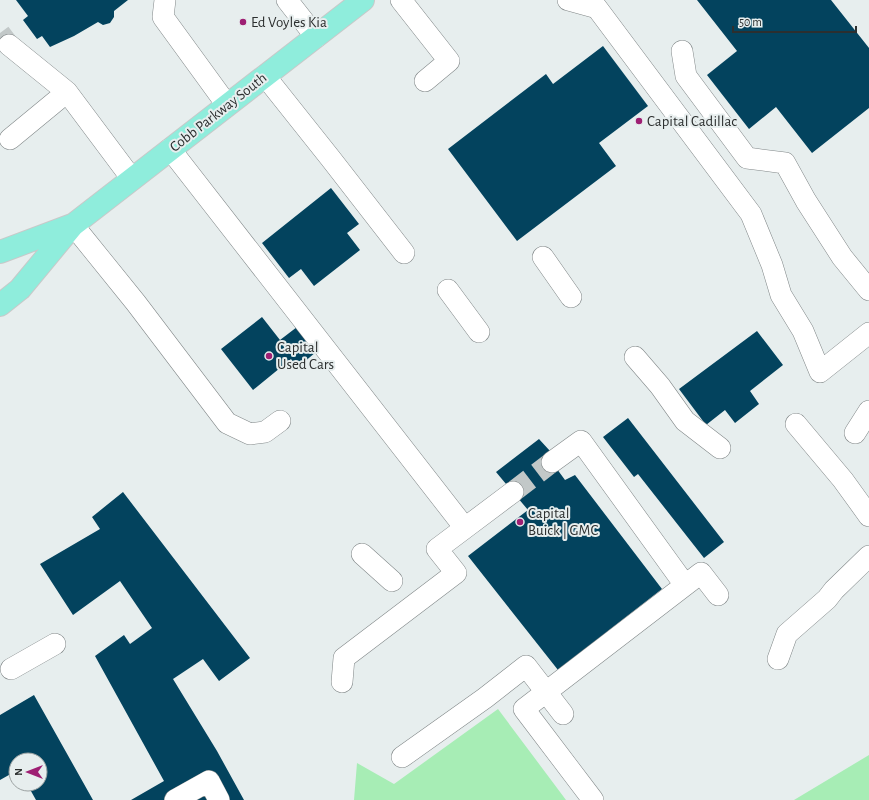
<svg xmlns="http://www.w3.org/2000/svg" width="869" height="800" font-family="'Alegreya Sans',sans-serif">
  <rect width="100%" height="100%" fill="#e7eeee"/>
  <path fill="#a7edb5" d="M 498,709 L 566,800 L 354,800 L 357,763 L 394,784 Z
    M 869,755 L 869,800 L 794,800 Z"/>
  <path fill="#03435e" d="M 16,0 L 128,0 L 114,11 L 114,17 L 110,23 L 103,25 L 98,22 L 74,36 L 50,47 L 42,36 L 37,39 L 23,20 L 28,16 Z
    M 697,0 L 831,0 L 869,48 L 869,108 L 812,153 L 776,107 L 749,129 L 707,75 L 737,51 Z
    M 603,46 L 648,106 L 599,143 L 616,166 L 517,241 L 448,149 L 546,74 L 553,84 Z
    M 331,188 L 359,224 L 347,233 L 360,250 L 314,286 L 301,269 L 289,278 L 262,243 Z
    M 262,317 L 280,340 L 297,327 L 316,352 L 297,368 L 291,359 L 253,390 L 221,349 Z
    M 757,331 L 783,365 L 750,391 L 759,404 L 735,423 L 725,410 L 706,425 L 679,389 Z
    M 628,418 L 724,542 L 704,558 L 638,474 L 634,477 L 603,437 Z
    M 539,439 L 550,451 L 546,454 L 565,480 L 575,475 L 662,589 L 608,631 L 614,637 L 558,670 L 468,556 L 528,510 L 496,472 Z
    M 123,492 L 250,658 L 219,681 L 203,659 L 173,679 L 217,751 L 244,800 L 131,800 L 164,781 L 95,656 L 124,635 L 130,644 L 152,628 L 120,581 L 73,615 L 40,564 L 100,529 L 92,517 Z
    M 34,695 L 93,800 L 36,800 L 27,784 L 40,784 L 40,760 L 16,760 L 16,771 L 0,780 L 0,715 Z"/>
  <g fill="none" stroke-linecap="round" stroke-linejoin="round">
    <path stroke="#c2c8c8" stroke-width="21" stroke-dasharray="21 10" stroke-linecap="butt" d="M 0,33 L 9,45
      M 513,492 L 552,462"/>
    <defs>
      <path id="minor" d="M 165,0 L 163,17 L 227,105
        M 287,0 L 316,37
        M 401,0 L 449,61 L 425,81
        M 568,0 L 597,8 L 751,214 L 772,265 L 781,295 L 803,331 L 820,372 L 869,333
        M 9,45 L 67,92 L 132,179
        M 682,51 L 686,76 L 747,158 L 785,163 L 806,201 L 842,257 L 869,290
        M 265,76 L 331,159 L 404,253
        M 10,139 L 67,92
        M 170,149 L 465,528 L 437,549 L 456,573 L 344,658 L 342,682
        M 73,225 L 136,303 L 227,423 L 250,434 L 265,432 L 280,421
        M 543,257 L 571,297
        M 448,290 L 479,332
        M 635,357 L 660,386 L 685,421 L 720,448
        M 796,424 L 843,480 L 869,516
        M 855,433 L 869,411
        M 552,462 L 581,441 L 685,585
        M 465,528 L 513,492
        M 362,554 L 392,581
        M 778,659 L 787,634 L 827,599 L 834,590 L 869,556
        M 11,669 L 55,644
        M 402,757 L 485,698 L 526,666 L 563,714
        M 175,800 L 209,781 L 219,800
        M 593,800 L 524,709 L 701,573 L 718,595"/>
      <path id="major" d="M 0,252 L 72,225
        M 0,305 L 20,289 L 73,225 L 363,0"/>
    </defs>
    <use href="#minor" stroke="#818788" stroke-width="22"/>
    <use href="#major" stroke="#c8c9c9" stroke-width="24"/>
    <use href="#minor" stroke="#fff" stroke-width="21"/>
    <use href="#major" stroke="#8feddc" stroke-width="22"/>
  </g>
  <g fill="#9e1f73" stroke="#e7eeee" stroke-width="1.5">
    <circle cx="243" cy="22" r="4"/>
    <circle cx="639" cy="121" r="4"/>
    <circle cx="269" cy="356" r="4"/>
    <circle cx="520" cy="522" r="4"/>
  </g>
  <g text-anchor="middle" stroke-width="4" stroke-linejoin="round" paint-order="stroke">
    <g font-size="15" fill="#2c2f2f" stroke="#e7eeee" text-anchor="start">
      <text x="251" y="27">Ed Voyles Kia</text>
      <text x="647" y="126">Capital Cadillac</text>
      <text x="277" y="352">Capital<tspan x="277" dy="17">Used Cars</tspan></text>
      <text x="528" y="518">Capital<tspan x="528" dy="17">Buick | GMC</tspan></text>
    </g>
    <g font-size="15" fill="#2c2f2f" stroke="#e7eeee">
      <text transform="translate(218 112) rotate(-38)" y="5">Cobb Parkway South</text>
    </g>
  </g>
  <g transform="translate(28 772) rotate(270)"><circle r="19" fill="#e7eeee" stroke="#9ca2a2"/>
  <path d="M0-3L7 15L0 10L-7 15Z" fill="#9e1f73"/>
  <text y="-6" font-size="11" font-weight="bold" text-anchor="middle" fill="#2c2f2f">N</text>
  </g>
  <path d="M733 26v6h123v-6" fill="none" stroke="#2c2f2f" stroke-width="2"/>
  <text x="739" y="26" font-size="12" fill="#2c2f2f" stroke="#e7eeee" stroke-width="3" paint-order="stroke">50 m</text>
</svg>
